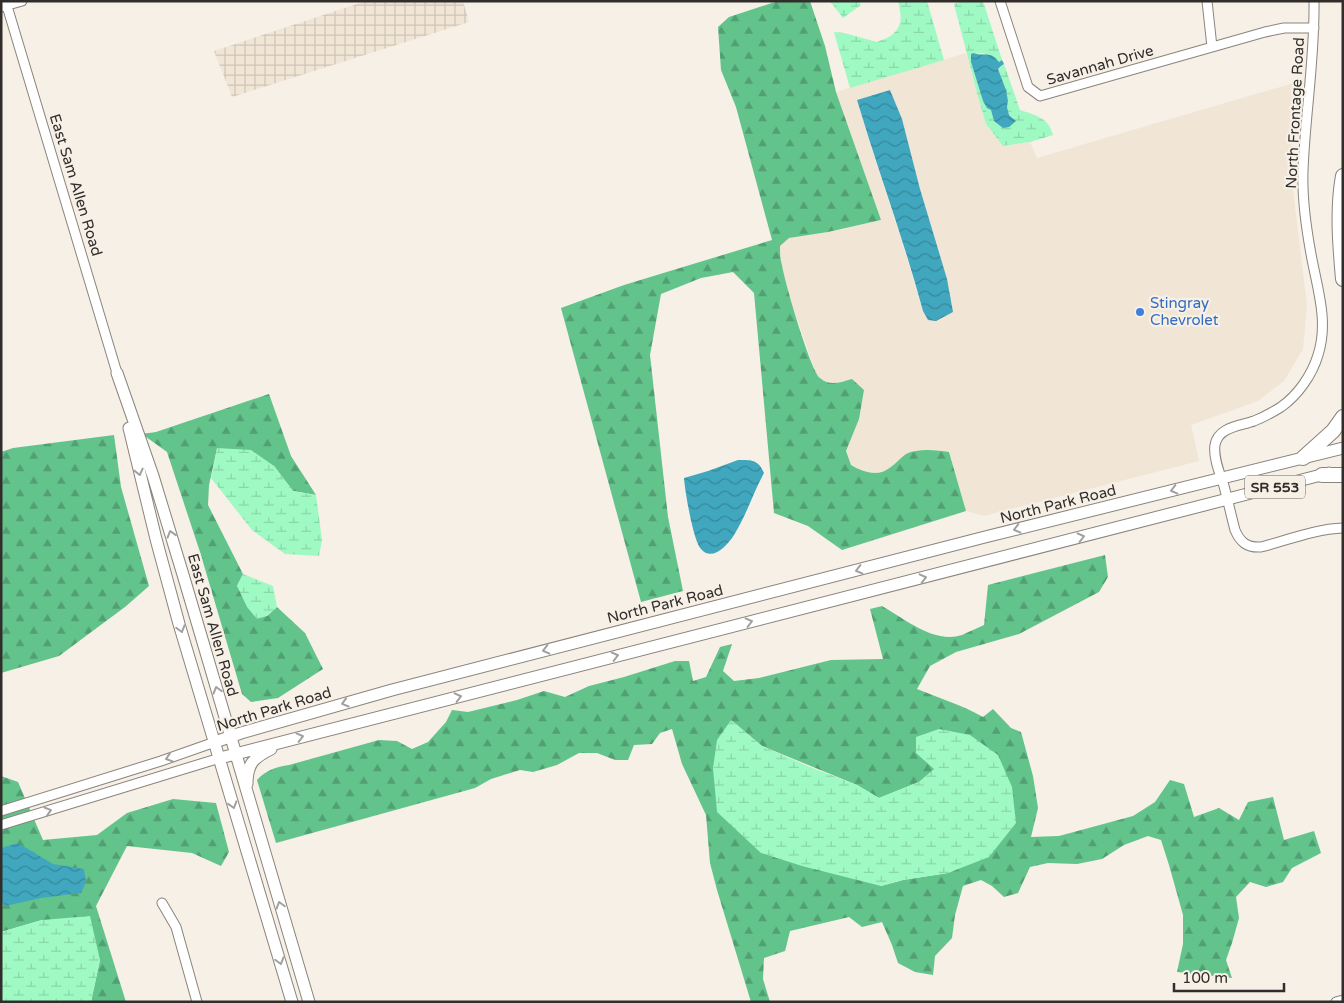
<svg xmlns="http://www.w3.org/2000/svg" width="1344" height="1003" font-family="'Varela Round',sans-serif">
  <defs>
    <pattern id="industrial-grid" width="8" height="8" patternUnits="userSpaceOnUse" patternTransform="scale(1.25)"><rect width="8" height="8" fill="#f1e5d6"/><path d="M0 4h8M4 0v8" fill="none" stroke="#cfc5b8"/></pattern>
    <pattern id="forest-firs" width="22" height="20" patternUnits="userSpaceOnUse" patternTransform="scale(1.25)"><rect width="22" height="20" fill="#62c38b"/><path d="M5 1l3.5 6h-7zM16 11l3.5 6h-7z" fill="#519f72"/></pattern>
    <pattern id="wetland-marsh" width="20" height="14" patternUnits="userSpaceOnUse" patternTransform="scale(1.25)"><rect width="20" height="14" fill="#9ff9c2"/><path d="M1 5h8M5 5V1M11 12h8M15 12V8" fill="none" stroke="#89d6a7"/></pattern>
    <pattern id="water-waves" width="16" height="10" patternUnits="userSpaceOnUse" patternTransform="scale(1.25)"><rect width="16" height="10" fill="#40a7be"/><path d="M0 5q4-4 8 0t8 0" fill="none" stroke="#36889b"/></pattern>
  </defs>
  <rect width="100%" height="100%" fill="#f6f0e7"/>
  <path fill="#f1e5d6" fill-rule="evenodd" d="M 966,53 L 986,124 L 1003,146 L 1030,142 L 1037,158 L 1297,82 L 1290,165 L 1307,305 L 1303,349 L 1284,381 L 1258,401 L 1191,425 L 1199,461 L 984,516 L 966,511 L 949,452 L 938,451 L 918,451 L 908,453 L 887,471 L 876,472 L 864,472 L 851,465 L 846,451 L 862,401 L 864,390 L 852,379 L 834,384 L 825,382 L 817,377 L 789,295 L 781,264 L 780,246 L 789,238 L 828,232 L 881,220 L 836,92 ZM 890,90 L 902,119 L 920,189 L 923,311 L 902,242 L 871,147 L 857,100 Z"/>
  <path fill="url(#industrial-grid)" d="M 366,1 L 463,1 L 469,22 L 232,97 L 214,51 Z"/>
  <path fill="url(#forest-firs)" fill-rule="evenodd" d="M 778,1 L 810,1 L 825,46 L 836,92 L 881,220 L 828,232 L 789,238 L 780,246 C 780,252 780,259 782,265 C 784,280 811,372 820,378 C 830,387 841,382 852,379 L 864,390 L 859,419 L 846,451 L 851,465 C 861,471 877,477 888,469 C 895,465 900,458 906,454 C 918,448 936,450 949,452 L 966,511 L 842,550 L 808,526 L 774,513 L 754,293 L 733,272 L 701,278 L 661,294 L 650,355 L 668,517 L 683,591 L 641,602 L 561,308 L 624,285 L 772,240 L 736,107 L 721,70 L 718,27 L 729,17 Z
    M 269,394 L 291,456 L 316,495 L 293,491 L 274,466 L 217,449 L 209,485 L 208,505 L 243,574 L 237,586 L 267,616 L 277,607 L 305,633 L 323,669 L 278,698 L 251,702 L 242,694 L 200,552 L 167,452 L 142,434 L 156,432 Z
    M 114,435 L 121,487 L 149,586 L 125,607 L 59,656 L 1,673 L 1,452 L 13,448 Z
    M 1105,555 L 1108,577 L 1099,592 L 1019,634 L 956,652 L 930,666 L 917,689 C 939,698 962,705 983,717 L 993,709 L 1011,728 L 1021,732 L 1033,776 L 1038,808 L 1031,837 L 1059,836 L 1133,816 L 1155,802 L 1170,780 L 1184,784 L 1194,817 L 1219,808 L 1239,820 L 1248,802 L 1273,797 L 1284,840 L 1314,831 L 1321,853 L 1292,868 L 1283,882 L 1266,887 L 1250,882 L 1236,897 L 1239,918 L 1232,943 L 1226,960 L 1232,978 L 1177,972 L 1183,944 L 1183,915 L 1169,865 L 1161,840 L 1148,836 L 1124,845 L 1102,859 L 1077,864 L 1048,863 L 1030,867 L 1018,893 L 1004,897 L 992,886 L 981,880 L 963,886 L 955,915 L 952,938 L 935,956 L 933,975 L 915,972 L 898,963 L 892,945 L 882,922 L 862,927 L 849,917 L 790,931 L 785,951 L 764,958 L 763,979 L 770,1002 L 751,1002 L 717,890 L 710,863 L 706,815 L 682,764 L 672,729 L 660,733 L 652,744 L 634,745 L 628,760 L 615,760 L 597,753 L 579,753 L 557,765 L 533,772 L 520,770 L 491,779 L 475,788 L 276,843 L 257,780 C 266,770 276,767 289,765 L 379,740 L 397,741 L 412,749 L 428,742 L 446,722 L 452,710 L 468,712 L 517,700 L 544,691 L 565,697 L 589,686 L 624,677 L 675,661 L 689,661 L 693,681 L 706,677 L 720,647 L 732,644 L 723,671 L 734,681 L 759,678 L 831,660 L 883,659 L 870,609 L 882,606 C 905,619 934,644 962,635 C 969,632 977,628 984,625 L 988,585 ZM 731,720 L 762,746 L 857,785 L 879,798 L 919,782 L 935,769 L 967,864 L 948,873 L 903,880 L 881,886 Z
    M 1,776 L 18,782 L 43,840 L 97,835 L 127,813 L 173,799 L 216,803 L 229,852 L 221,866 L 192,853 L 127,846 L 96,906 L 126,1002 L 91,1002 L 100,960 L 42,920 L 1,932 Z"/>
  <path fill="url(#wetland-marsh)" d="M 830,1 L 859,1 L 861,5 L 843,18 Z
    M 898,1 L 927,1 L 944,60 L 850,88 L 834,32 L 844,33 L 877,42 C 881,40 888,38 892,35 C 904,25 901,14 898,1 Z
    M 963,1 L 983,1 L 1002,60 L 999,62 L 983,53 L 971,54 L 971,62 L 983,101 L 991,110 L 994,121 L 1014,118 L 1009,115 L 1007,107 L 1008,101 L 998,69 L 1004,64 L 1020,110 C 1034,115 1049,117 1053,135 L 1030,142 L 1003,146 L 986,124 L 977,93 L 954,4 Z
    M 217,448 L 251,450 L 274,466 L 293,491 L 316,495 L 322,540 L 319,556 L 285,554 L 252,530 L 211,478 Z
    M 243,574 L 273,586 L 277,607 L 267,616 L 257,619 L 247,607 L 237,586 Z
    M 731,720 L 762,746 L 810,767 L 857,785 L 879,798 L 919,782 L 934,769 L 916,753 L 916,737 L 939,729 L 970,735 L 998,755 L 1012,787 L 1016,823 L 989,857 L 948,873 L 903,880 L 881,886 L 802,866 L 761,853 L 717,812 L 713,768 L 717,740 Z
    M 90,916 L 100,960 L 91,1002 L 1,1002 L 1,932 L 42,920 Z"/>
  <path fill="url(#water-waves)" d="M 973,53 C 985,57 990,50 999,62 L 1002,60 L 1004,64 L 1001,66 L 998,69 L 1006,90 L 1008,101 L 1007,107 L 1009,115 L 1016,121 L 1009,127 L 1003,128 L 994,121 L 991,110 L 987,108 L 983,101 L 971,62 L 971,54 Z
    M 890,90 L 902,119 L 920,189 L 947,279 L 953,312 L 936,321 L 928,320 L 923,311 C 904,240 878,171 857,100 Z
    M 738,460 C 751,460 758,459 764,473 C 753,493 746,516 734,535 C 727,546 712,562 701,549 C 693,540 685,491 684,478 L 708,471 Z
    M 18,843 L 53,864 L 84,869 L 86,882 L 81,893 L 41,898 L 5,906 L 1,901 L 1,848 Z"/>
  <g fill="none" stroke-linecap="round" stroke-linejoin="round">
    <defs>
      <path id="minor" d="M 1000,1 L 1028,87 L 1040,96 L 1265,32 L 1284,28 L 1314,28
        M 1207,1 L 1212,47
        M 1314,1 C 1315,58 1305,115 1303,171 C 1302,199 1306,227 1311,254 C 1317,288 1329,321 1318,355 C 1312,375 1298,395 1281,407 C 1273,412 1264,417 1254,421 C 1240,426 1218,427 1215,445 C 1213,458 1220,474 1224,486 C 1228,501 1231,515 1235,530 C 1240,542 1247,548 1261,547 C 1288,540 1315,529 1343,528
        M 7,6 L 117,373
        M 1,7 L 22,1
        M 1,811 L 161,761 L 215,742
        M 1,825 L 220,758
        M 162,903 L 176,927 L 197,1002
        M 1336,1002 L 1343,1000"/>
      <path id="major" d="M 117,373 L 153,476 L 184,578 L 309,1002
        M 129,428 L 156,539 L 179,624 L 292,1002
        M 215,742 L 241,733 L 392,690 L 985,537 L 1343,448
        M 220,758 L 1329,473
        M 247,784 C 247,764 253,758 271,749"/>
      <path id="highway" d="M 1343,176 C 1337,209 1340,245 1343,279
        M 1303,458 L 1333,431 L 1343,417
        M 1322,475 L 1343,475"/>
    </defs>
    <use href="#minor" stroke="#8a847c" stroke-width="11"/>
    <use href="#major" stroke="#8a847c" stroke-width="13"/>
    <use href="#highway" stroke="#8a847c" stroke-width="16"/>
    <use href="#minor" stroke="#fff" stroke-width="9"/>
    <use href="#major" stroke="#fff" stroke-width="11"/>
    <use href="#highway" stroke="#fff" stroke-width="14"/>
  </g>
  <defs><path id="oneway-chevron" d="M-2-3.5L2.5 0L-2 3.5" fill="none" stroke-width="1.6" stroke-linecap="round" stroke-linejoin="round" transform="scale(1.25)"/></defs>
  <g stroke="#a2a09f">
    <use href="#oneway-chevron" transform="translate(139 472) rotate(77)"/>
    <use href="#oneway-chevron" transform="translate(1174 490) rotate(166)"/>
    <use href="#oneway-chevron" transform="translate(1017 529) rotate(166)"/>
    <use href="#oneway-chevron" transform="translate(171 534) rotate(-107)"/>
    <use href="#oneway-chevron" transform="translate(1081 537) rotate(-14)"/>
    <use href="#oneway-chevron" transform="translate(859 570) rotate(166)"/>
    <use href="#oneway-chevron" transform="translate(923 578) rotate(-14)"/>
    <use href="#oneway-chevron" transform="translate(749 622) rotate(-14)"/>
    <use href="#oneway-chevron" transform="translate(181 629) rotate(74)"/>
    <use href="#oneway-chevron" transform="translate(546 650) rotate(166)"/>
    <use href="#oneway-chevron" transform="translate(615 656) rotate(-14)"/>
    <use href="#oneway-chevron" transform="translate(217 690) rotate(-106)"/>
    <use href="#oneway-chevron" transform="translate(458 697) rotate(-14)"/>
    <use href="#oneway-chevron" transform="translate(345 703) rotate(164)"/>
    <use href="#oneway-chevron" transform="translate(300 737) rotate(-14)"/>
    <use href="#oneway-chevron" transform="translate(169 758) rotate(162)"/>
    <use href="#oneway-chevron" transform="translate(233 805) rotate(73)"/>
    <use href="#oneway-chevron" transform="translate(48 811) rotate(-16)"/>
    <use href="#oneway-chevron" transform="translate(280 905) rotate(-106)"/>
    <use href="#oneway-chevron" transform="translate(280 961) rotate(74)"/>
  </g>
  <circle fill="#3f7fe0" stroke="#f6f0e7" stroke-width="2" cx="1140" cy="312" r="5"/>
  <g text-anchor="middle" stroke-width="4.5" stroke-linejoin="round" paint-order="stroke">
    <rect fill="#f6f0e7" stroke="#6b6863" stroke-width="1" x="1245" y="475.5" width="60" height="23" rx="4"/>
    <g font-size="14" font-weight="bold" fill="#302d2a">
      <text x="1275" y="492">SR 553</text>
    </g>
    <g font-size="15" fill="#302d2a" stroke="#f6f0e7">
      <text transform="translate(1100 65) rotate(-16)" y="5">Savannah Drive</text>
      <text transform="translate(1295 113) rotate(-87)" y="5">North Frontage Road</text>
      <text transform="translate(76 185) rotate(73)" y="5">East Sam Allen Road</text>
      <text transform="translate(1058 504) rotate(-14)" y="5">North Park Road</text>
      <text transform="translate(665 604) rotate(-14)" y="5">North Park Road</text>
      <text transform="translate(213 625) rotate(74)" y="5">East Sam Allen Road</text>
      <text transform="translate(274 709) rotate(-17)" y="5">North Park Road</text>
    </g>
    <g font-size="15" fill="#366cbe" stroke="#f6f0e7" text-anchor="start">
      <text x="1150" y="308">Stingray<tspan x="1150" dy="17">Chevrolet</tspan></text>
    </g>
  </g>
  <rect width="1344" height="1003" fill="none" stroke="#302d2a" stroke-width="5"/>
  <path d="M1174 983v8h110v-8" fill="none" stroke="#302d2a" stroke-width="2.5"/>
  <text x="1182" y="983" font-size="15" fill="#302d2a" stroke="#f6f0e7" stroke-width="4" paint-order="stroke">100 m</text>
</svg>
